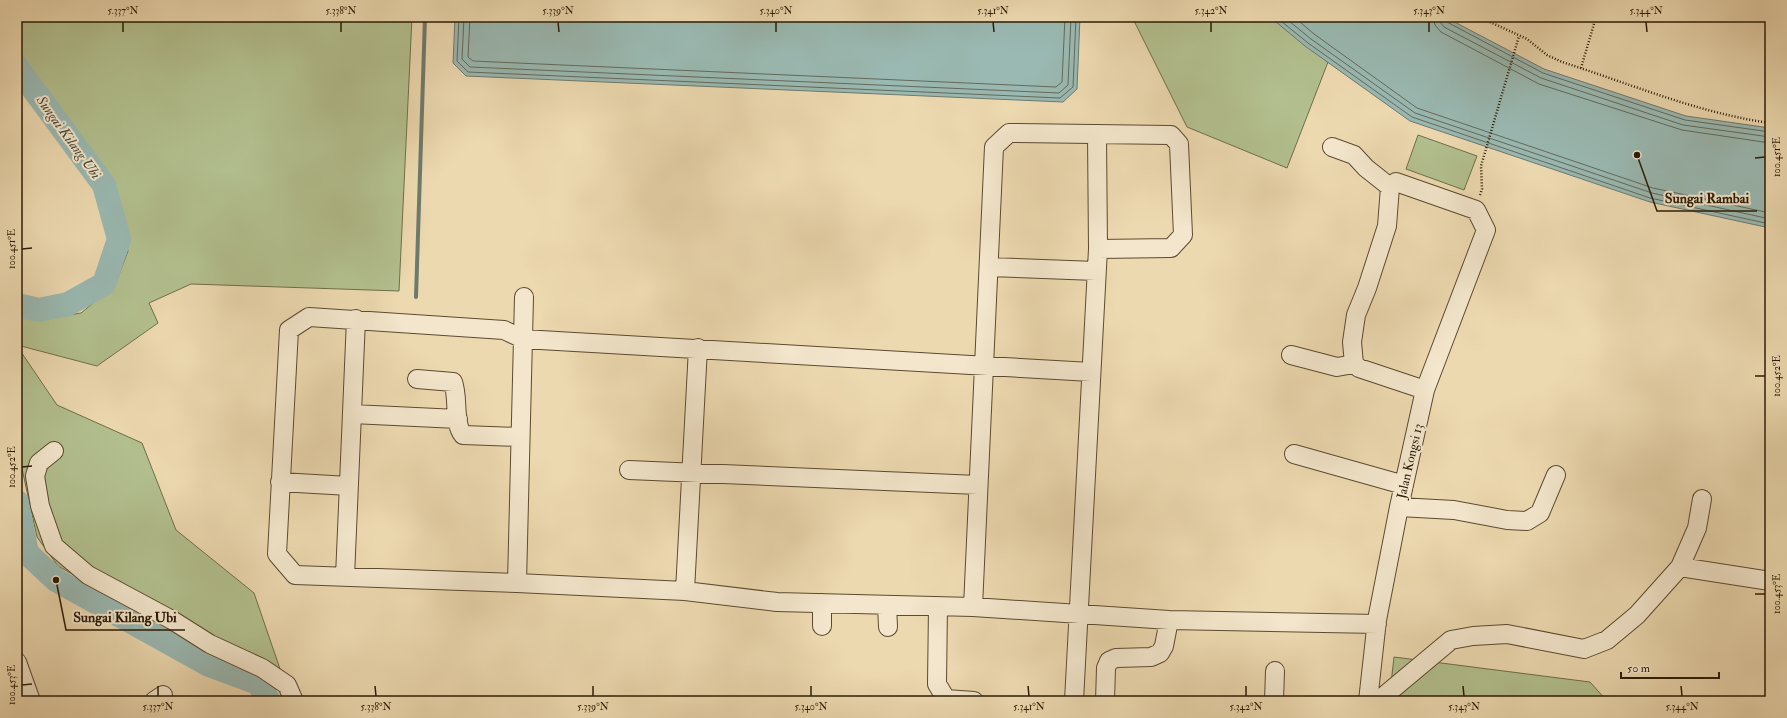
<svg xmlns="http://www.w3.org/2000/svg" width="1787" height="718" font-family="'IM FELL Double Pica',serif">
  <rect width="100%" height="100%" fill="#edd9b0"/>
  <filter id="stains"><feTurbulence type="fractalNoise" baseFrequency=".005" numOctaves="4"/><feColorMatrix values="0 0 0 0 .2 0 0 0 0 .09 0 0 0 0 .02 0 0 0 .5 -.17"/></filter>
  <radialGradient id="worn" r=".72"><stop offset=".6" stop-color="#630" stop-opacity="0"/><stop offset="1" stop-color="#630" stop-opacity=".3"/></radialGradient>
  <path fill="#b3c08f" stroke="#6f6e4a" d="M 17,17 L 412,17 L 399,291 L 191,284 L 149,303 L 158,323 L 97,366 L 17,345 L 17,313 L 44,319 L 81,313 L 115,285 L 128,251 L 120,213 L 99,163 L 69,132 L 26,76 L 17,62 Z
    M 1132,17 L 1270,17 L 1328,62 L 1287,168 L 1187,127 Z
    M 1418,135 L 1477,156 L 1464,190 L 1406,169 Z
    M 17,346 L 57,405 L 142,443 L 176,530 L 254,593 L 290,698 L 254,670 L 225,660 L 58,566 L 37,537 L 17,446 Z
    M 1394,657 L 1590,682 L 1607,701 L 1389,701 Z"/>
  <path fill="#9ab9b2" stroke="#6e7a6d" d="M 455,17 L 1080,17 L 1077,89 L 1063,102 L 466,76 L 453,63 Z
    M 1270,17 L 1445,17 L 1544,69 L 1686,116 L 1770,128 L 1770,228 L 1650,202 L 1410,121 L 1305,46 Z"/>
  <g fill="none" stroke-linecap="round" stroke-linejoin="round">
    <path stroke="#626a5c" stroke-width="1" d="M 459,17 L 457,61 L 468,72 L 1060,98 L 1073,87 L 1076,17
      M 464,17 L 462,59 L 470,67 L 1059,93 L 1068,85 L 1071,17
      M 470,17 L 468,57 L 473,61 L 1056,87 L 1062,82 L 1065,17
      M 1276,17 L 1308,43 L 1412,117 L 1650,198 L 1770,224
      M 1284,17 L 1311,39 L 1415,113 L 1652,193 L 1770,219
      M 1294,17 L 1314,34 L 1417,108 L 1653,188 L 1770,213
      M 1433,17 L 1435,25 L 1441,32 L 1539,84 L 1682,130 L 1770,143
      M 1439,17 L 1440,22 L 1444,27 L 1541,78 L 1683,125 L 1770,137
      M 1444,17 L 1447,22 L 1543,73 L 1685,120 L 1770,132"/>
    <path stroke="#6e7a6d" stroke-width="4" d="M 416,297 L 425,17"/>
    <path stroke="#9ab9b2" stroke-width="24" d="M 17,67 L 104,185 L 119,239 L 104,284 L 68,304 L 39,310 L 17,305
      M 17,502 L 27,553 L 56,580 L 209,665 L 258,683 L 269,701"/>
    <defs>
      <path id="minor" d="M 1332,147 L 1354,155 L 1366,168 L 1390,187
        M 989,267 L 1096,271
        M 1291,355 L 1337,367 L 1354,364
        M 1091,372 L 523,339 L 504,330 L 309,317 L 289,330 L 277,554 L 295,575 L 517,583 L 685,591 L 777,602 L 973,607 L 1169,620 L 1377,624
        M 417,379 L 453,382 C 459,398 453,423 463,435 L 520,437
        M 352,414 L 458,419
        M 54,451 L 39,463 L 35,476 L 40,506 L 54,546 L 88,575 L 172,620 L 210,644 L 262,668 L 287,685 L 294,701
        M 1294,454 L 1404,485
        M 629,470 L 978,485
        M 280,482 L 349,486
        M 1399,507 L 1454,510 L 1507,520 L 1527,521 L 1540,513 L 1556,475
        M 1680,567 L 1770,581
        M 345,577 L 356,319
        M 517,583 L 524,297
        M 685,591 L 698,348
        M 822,603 L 822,626
        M 887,605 L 888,627
        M 938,606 L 937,684 L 946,699 L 974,701
        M 973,607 L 994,147 L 1009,133 L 1171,135 L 1179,144 L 1183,235 L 1171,248 L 1098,249
        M 17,662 L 31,701
        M 154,701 L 163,695
        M 1074,701 L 1098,249 L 1097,134
        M 1105,701 L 1106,668 L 1109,661 L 1116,658 L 1151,657 L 1160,653 L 1164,646 L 1169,620
        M 1274,701 L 1275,671
        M 1368,701 L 1377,620 L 1399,507 L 1425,390 L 1486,230 L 1476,210 L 1396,182 L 1390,187 L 1387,226 L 1367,288 L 1356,315 L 1352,342 L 1354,364 L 1359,368 L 1425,390
        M 1378,701 L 1451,640 L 1473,636 L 1507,634 L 1584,649 L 1607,640 L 1637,615 L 1680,567 L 1697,528 L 1702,499"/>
    </defs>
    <use href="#minor" stroke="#5c4a30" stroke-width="20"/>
    <path stroke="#2b1b05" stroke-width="2.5" stroke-dasharray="1 2" stroke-linecap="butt" d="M 1479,17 L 1527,39 L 1547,55 L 1562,62 C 1631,84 1698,113 1770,123
      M 1581,68 L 1596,17
      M 1480,195 L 1482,189 L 1481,166 L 1519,36"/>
    <use href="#minor" stroke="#f3e6cc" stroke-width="18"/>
  </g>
  <path fill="none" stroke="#2b1b05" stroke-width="1.5" d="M 123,22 L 123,32M 341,22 L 341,32M 558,22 L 559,32M 776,22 L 776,32M 993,22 L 994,32M 1211,22 L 1211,32M 1429,22 L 1429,32M 1646,22 L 1647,32M 1755,158 L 1765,157M 22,249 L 32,248M 1755,376 L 1765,376M 22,467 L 32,466M 1755,594 L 1765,594M 22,685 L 32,684M 158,686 L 158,696M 375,686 L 376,696M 593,686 L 593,696M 811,686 L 811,696M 1028,686 L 1029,696M 1246,686 L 1246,696M 1463,686 L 1464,696M 1681,686 L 1682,696"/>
  <g text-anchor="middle" stroke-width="4" stroke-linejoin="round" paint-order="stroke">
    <g font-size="13" fill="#2b1b05" stroke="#f3e6cc">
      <text transform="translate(1409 461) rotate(-77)" y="5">Jalan Kongsi 13</text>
    </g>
    <g font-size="14" font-style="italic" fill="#4c4a39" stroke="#f3e6cc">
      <text transform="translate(69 137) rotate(54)" y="5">Sungai Kilang Ubi</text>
    </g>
  </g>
  <path fill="none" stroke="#2b1b05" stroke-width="1.5" d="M1637 155L1657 211H1757M56 580L66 630H185"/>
  <g fill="#2b1b05" stroke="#f3e6cc" stroke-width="1.5">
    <circle cx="1637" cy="155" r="4"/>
    <circle cx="56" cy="580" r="4"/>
  </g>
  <g font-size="14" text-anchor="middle" font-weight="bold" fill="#2b1b05" stroke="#f3e6cc" stroke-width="4" stroke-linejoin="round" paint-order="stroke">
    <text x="1707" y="203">Sungai Rambai</text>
    <text x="125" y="622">Sungai Kilang Ubi</text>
  </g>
  <rect width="1787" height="718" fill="none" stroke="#edd9b0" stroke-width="44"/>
  <path d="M1621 672v6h98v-6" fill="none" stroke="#2b1b05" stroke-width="2"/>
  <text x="1627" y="672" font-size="12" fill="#2b1b05" stroke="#f3e6cc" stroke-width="3" paint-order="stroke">50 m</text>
  <rect x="22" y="22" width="1743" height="674" fill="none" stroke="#2b1b05" stroke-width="1.5"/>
  <g font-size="10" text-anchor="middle" fill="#2b1b05">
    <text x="123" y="14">5.337°N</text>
    <text x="341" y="14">5.338°N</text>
    <text x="558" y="14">5.339°N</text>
    <text x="776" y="14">5.340°N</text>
    <text x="993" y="14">5.341°N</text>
    <text x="1211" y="14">5.342°N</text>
    <text x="1429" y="14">5.343°N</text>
    <text x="1646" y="14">5.344°N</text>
    <text transform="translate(1776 157) rotate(-90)" y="4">100.451°E</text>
    <text transform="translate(11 249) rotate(-90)" y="4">100.451°E</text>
    <text transform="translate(1776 376) rotate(-90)" y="4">100.452°E</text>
    <text transform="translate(11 467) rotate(-90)" y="4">100.452°E</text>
    <text transform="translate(1776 594) rotate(-90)" y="4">100.453°E</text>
    <text transform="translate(11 685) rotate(-90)" y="4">100.453°E</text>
    <text x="158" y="710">5.337°N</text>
    <text x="376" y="710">5.338°N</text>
    <text x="593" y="710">5.339°N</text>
    <text x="811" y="710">5.340°N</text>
    <text x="1029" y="710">5.341°N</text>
    <text x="1246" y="710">5.342°N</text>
    <text x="1464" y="710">5.343°N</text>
    <text x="1682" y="710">5.344°N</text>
  </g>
  <rect width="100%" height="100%" filter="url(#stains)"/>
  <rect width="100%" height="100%" fill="url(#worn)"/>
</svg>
